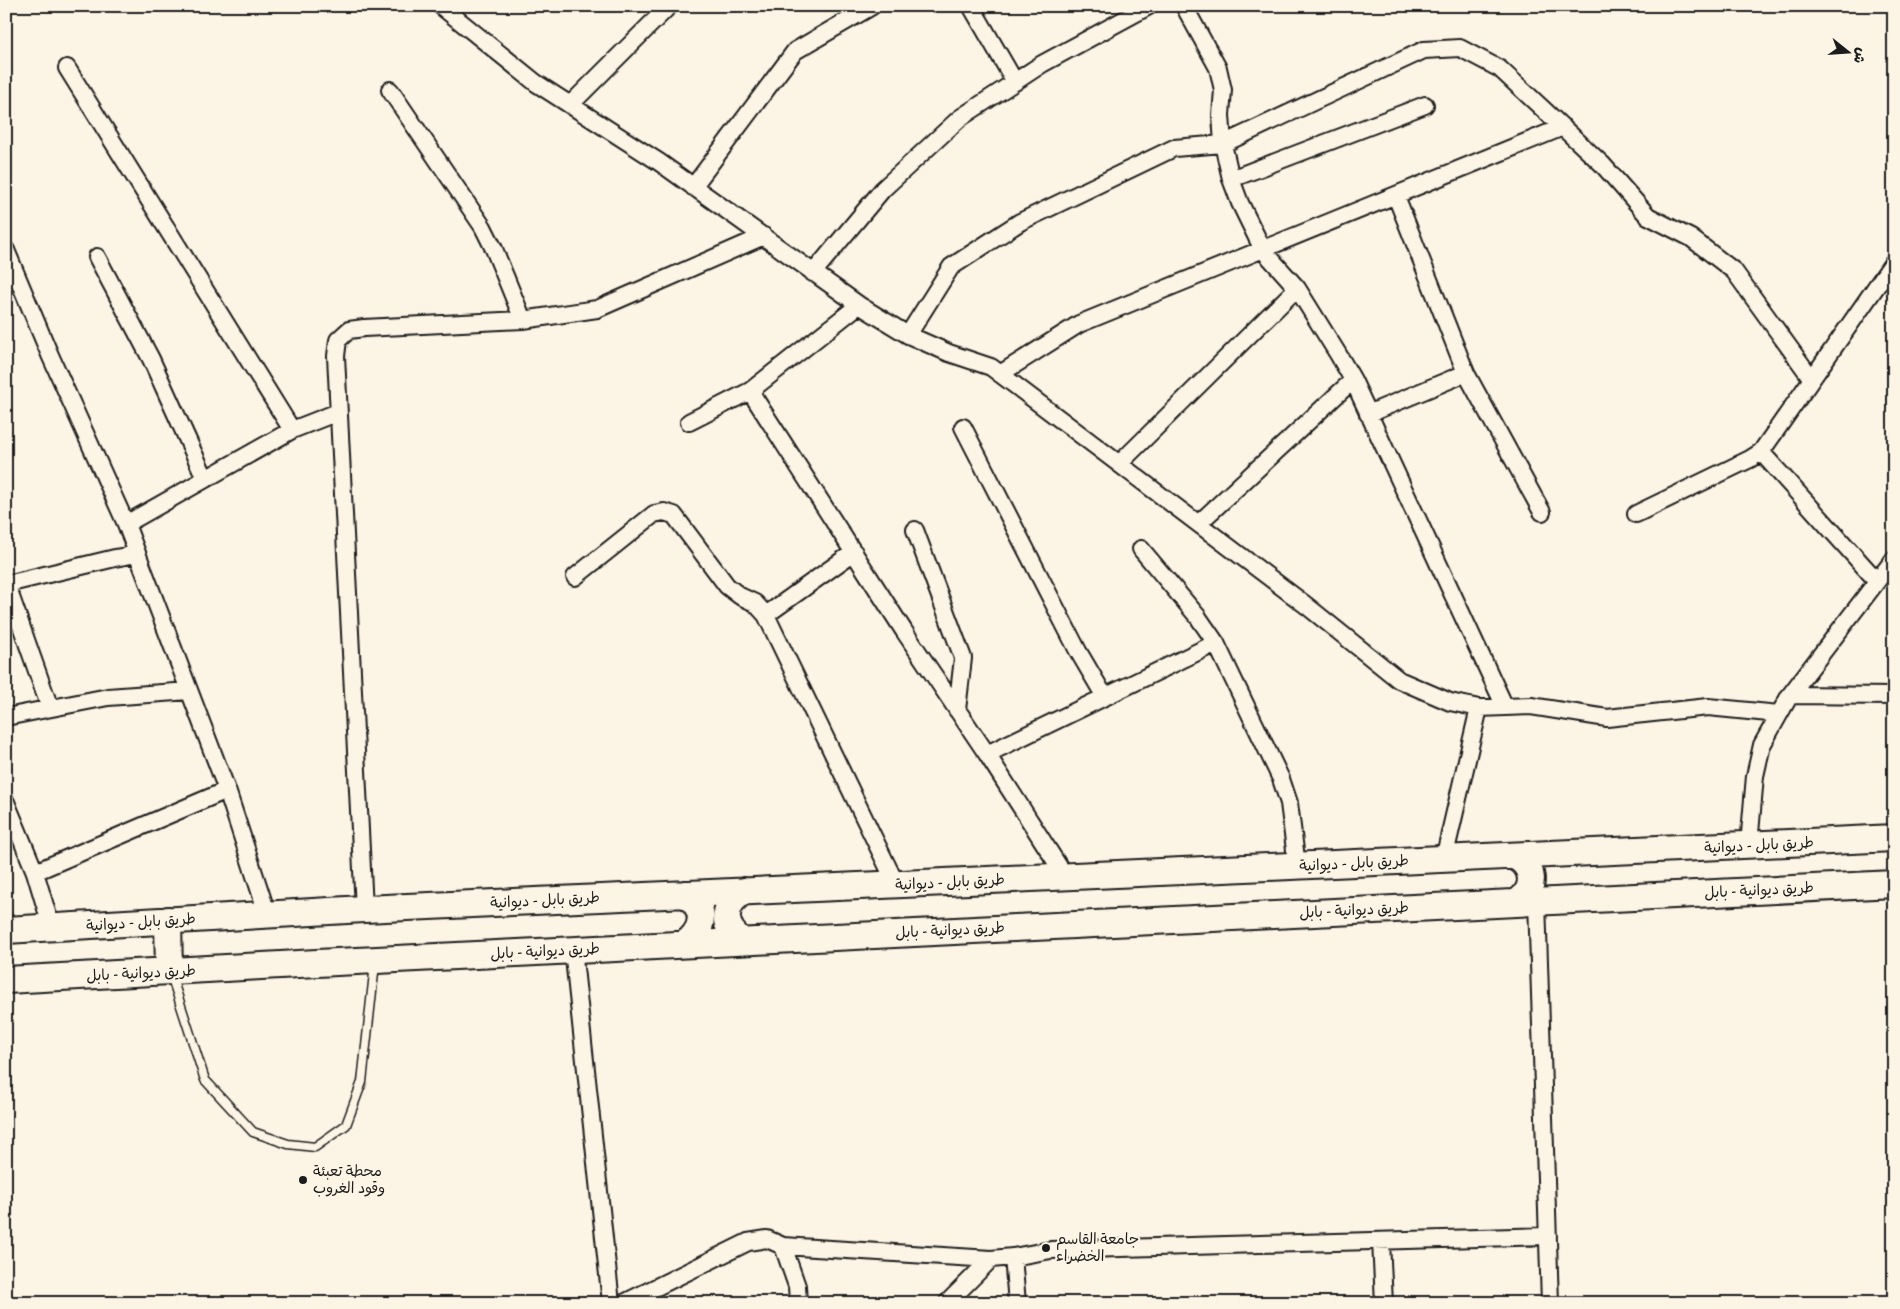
<svg xmlns="http://www.w3.org/2000/svg" width="1900" height="1309" font-family="Dekko,'Playpen Sans Arabic',sans-serif">
  <rect width="100%" height="100%" fill="#fcf5e5"/>
  <filter id="ink" filterUnits="userSpaceOnUse"><feTurbulence type="fractalNoise" baseFrequency=".02" numOctaves="2"/><feDisplacementMap in="SourceGraphic" scale="10" xChannelSelector="R" yChannelSelector="G"/><feConvolveMatrix kernelMatrix="1 2 1 2 8 2 1 2 1" color-interpolation-filters="sRGB"/></filter>
  <g filter="url(#ink)">
    <g fill="none" stroke-linecap="round" stroke-linejoin="round">
      <defs>
        <path id="service" d="M 171,975 L 205,1080 L 253,1132 L 288,1144 L 315,1147 L 346,1125 L 362,1082 L 375,964"/>
        <path id="minor" d="M 441,6 L 536,83 L 659,162 L 859,305 L 908,335 L 949,353 L 991,367 L 1307,606 L 1399,680 L 1450,702 L 1479,708 L 1531,706 L 1607,718 L 1708,707 L 1779,714
          M 971,6 L 1015,82
          M 1184,6 L 1218,68 L 1223,90 L 1221,115 L 1223,144 L 1231,179 L 1240,203 L 1263,250 L 1297,288 L 1338,354 L 1353,380 L 1505,707
          M 67,68 L 292,430
          M 390,90 L 483,227 L 494,249 L 523,320
          M 570,105 L 669,6
          M 1231,179 L 1425,105
          M 693,187 L 795,51 L 872,6
          M 1396,196 L 1466,373 L 1542,512
          M 6,250 L 50,355 L 126,524 L 227,790 L 267,913
          M 97,257 L 151,359 L 205,478
          M 813,273 L 883,189 L 960,118 L 1042,64 L 1149,6
          M 908,335 L 951,267 L 1020,222 L 1174,148 L 1223,144 L 1424,50 L 1460,48 L 1500,69 L 1602,164 L 1648,216 L 1691,238 L 1734,271 L 1812,379
          M 1000,374 L 1079,324 L 1563,127
          M 750,391 L 904,631 L 987,754 L 1065,876
          M 1368,414 L 1466,373
          M 689,422 L 750,391 L 859,305
          M 963,427 L 1078,651 L 1105,697
          M 1761,452 L 1894,261
          M 1119,464 L 1297,288
          M 1636,514 L 1750,459 L 1761,452 L 1877,581
          M 1199,523 L 1353,380
          M 126,524 L 292,430 L 338,412
          M 915,530 L 963,658 L 957,710
          M 1141,549 L 1198,617 L 1216,643 L 1281,779 L 1289,803 L 1297,866
          M 575,577 L 654,514 L 664,512 L 674,515 L 727,586 L 740,596 L 755,603 L 766,615 L 896,884
          M 6,583 L 50,708
          M 7,584 L 115,558 L 137,554
          M 766,615 L 854,552
          M 1790,695 L 1894,696
          M 6,717 L 108,697 L 189,691
          M 987,754 L 1216,643
          M 6,802 L 35,872 L 52,929
          M 1749,845 L 1755,776 L 1762,745 L 1790,695 L 1894,559
          M 1444,859 L 1479,708
          M 35,872 L 227,790
          M 1537,901 L 1550,1303
          M 364,909 L 336,356 L 338,340 L 349,330 L 364,328 L 523,320 L 597,309 L 764,236
          M 573,949 L 611,1303
          M 1381,1241 L 1384,1303
          M 783,1246 L 797,1286 L 798,1303
          M 1013,1257 L 1017,1303
          M 624,1303 L 748,1242 L 767,1239 L 783,1246 L 991,1259 L 1013,1257 L 1051,1250 L 1548,1236
          M 947,1303 L 991,1259"/>
        <path id="trunk" d="M 1514,856 C 1534,865 1537,888 1519,901
          M 168,920 L 169,971
          M 6,930 L 364,909 L 1894,838
          M 742,941 C 721,926 722,904 744,891
          M 685,944 C 705,929 707,908 685,894
          M 6,980 C 635,945 1264,913 1894,884"/>
      </defs>
      <use href="#service" stroke="#1c1c1c" stroke-width="11"/>
      <use href="#minor" stroke="#1c1c1c" stroke-width="20"/>
      <use href="#trunk" stroke="#1c1c1c" stroke-width="30"/>
      <use href="#service" stroke="#fcf5e5" stroke-width="8"/>
      <use href="#minor" stroke="#fcf5e5" stroke-width="16"/>
      <use href="#trunk" stroke="#fcf5e5" stroke-width="26"/>
    </g>
  </g>
  <g fill="#1c1c1c" stroke="#fcf5e5" stroke-width="2">
    <circle cx="303" cy="1180" r="5"/>
    <circle cx="1046" cy="1248" r="5"/>
  </g>
  <g text-anchor="middle" stroke-width="4" stroke-linejoin="round" paint-order="stroke">
    <g font-size="15" fill="#1c1c1c" stroke="#fcf5e5">
      <text transform="translate(1759 845) rotate(-3)" y="5">طريق بابل - ديوانية</text>
      <text transform="translate(1354 863) rotate(-3)" y="5">طريق بابل - ديوانية</text>
      <text transform="translate(950 882) rotate(-3)" y="5">طريق بابل - ديوانية</text>
      <text transform="translate(1759 890) rotate(-3)" y="5">طريق ديوانية - بابل</text>
      <text transform="translate(545 900) rotate(-3)" y="5">طريق بابل - ديوانية</text>
      <text transform="translate(1354 910) rotate(-3)" y="5">طريق ديوانية - بابل</text>
      <text transform="translate(141 922) rotate(-4)" y="5">طريق بابل - ديوانية</text>
      <text transform="translate(950 930) rotate(-3)" y="5">طريق ديوانية - بابل</text>
      <text transform="translate(545 951) rotate(-3)" y="5">طريق ديوانية - بابل</text>
      <text transform="translate(141 973) rotate(-3)" y="5">طريق ديوانية - بابل</text>
    </g>
    <g font-size="15" fill="#1c1c1c" stroke="#fcf5e5" text-anchor="start">
      <text x="313" y="1176">محطة تعبئة<tspan x="313" dy="17">وقود الغروب</tspan></text>
      <text x="1056" y="1244">جامعة القاسم<tspan x="1056" dy="17">الخضراء</tspan></text>
    </g>
  </g>
  <rect width="1900" height="1309" fill="none" stroke="#fcf5e5" stroke-width="25"/>
  <rect x="12" y="12" width="1875" height="1284" fill="none" stroke="#1c1c1c" stroke-width="2" filter="url(#ink)"/>
  <g transform="translate(1848 52) rotate(107)" stroke="#fcf5e5" stroke-width="4" paint-order="stroke">
  <path d="M0-4L9 19L0 12L-9 19Z" fill="#1c1c1c"/>
  <text y="-8" font-size="14" font-weight="bold" text-anchor="middle" fill="#1c1c1c">ش</text>
  </g>
</svg>
